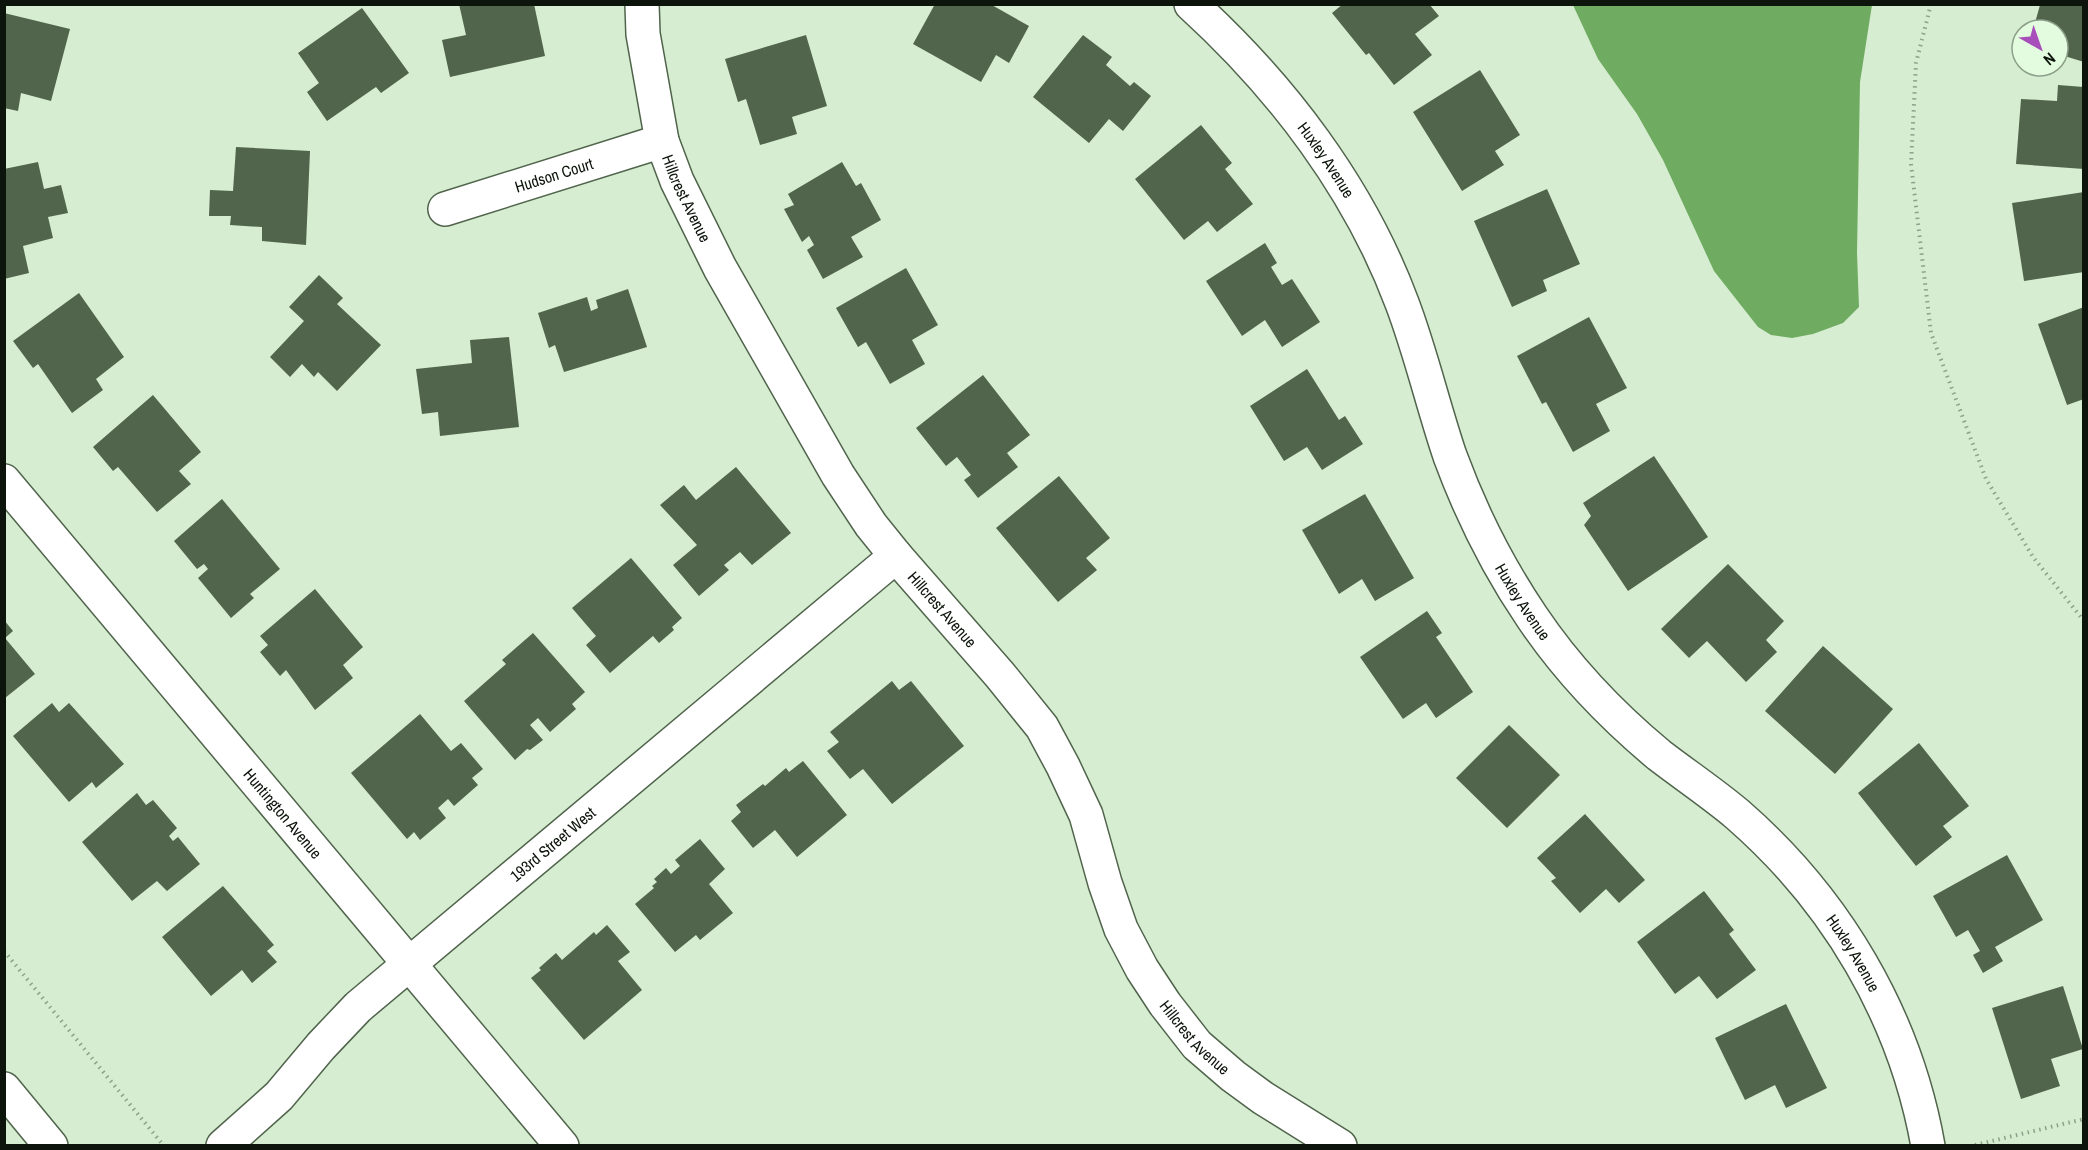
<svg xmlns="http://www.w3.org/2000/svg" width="2088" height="1150" font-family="'Archivo Narrow',sans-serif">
  <rect width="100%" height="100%" fill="#d6edd1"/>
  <path fill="#6fac62" d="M 1573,5 L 1872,5 L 1860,82 L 1857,253 L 1859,307 L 1843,323 L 1813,334 L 1792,338 L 1771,335 L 1758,327 L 1714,271 L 1663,160 L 1637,114 L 1598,59 Z"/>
  <path fill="#51654d" d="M 459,4 L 534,4 L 545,56 L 450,77 L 442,40 L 466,35 Z
    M 935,4 L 990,4 L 1029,26 L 1009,63 L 996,55 L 981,82 L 913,44 Z
    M 1343,4 L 1429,4 L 1439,16 L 1415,34 L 1432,55 L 1394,85 L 1369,53 L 1366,55 L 1332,13 Z
    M 2040,5 L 2084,5 L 2084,62 L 2058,54 L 2058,30 L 2033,30 Z
    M 362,8 L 409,73 L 381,93 L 376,87 L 327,121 L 307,92 L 319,83 L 298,53 Z
    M 4,13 L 70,29 L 51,101 L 21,93 L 18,111 L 4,108 Z
    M 806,35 L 827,106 L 792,117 L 797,134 L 760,145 L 746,99 L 738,102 L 725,59 Z
    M 1083,35 L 1112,57 L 1106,65 L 1130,86 L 1134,82 L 1151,96 L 1123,131 L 1109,119 L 1089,143 L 1033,97 Z
    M 1480,70 L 1520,135 L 1495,151 L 1504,165 L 1462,191 L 1413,112 Z
    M 2058,85 L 2084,87 L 2084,169 L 2016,164 L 2021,99 L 2057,101 Z
    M 1201,125 L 1232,163 L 1225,169 L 1253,204 L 1217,232 L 1208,221 L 1184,240 L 1135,179 Z
    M 236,147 L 310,151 L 306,245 L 262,241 L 262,227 L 230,225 L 231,216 L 209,216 L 210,190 L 233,191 Z
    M 38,162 L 44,189 L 61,185 L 68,213 L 48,217 L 53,238 L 23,246 L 29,273 L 4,279 L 4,169 Z
    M 842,162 L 856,186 L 861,183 L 881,220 L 851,237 L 863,257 L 823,279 L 807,250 L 814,245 L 809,236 L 802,242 L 784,209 L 794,205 L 788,194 Z
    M 1547,189 L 1580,264 L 1543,280 L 1547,291 L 1512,307 L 1474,221 Z
    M 2084,192 L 2084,272 L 2024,281 L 2012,203 Z
    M 1265,243 L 1277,263 L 1271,267 L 1282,285 L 1292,279 L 1320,322 L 1282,347 L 1265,320 L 1242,336 L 1206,281 Z
    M 906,268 L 938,325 L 912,340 L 925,364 L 890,384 L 866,342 L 858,347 L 836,308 Z
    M 319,275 L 343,298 L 337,304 L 381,345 L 337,391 L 318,372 L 314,377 L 302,364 L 290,377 L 270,357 L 304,321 L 289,307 Z
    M 628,289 L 647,347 L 564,372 L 555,345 L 549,348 L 538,313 L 587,297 L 591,311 L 598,308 L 596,300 Z
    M 79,293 L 124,357 L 96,379 L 103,390 L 72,413 L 38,364 L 33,368 L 13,341 Z
    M 2084,307 L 2084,399 L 2067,405 L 2038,324 Z
    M 1589,317 L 1627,388 L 1596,404 L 1610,431 L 1573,452 L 1546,402 L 1542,404 L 1517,356 Z
    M 509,337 L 519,427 L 440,436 L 438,412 L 422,414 L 416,369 L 472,363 L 470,340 Z
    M 1307,369 L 1339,420 L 1345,416 L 1363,444 L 1322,470 L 1307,447 L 1284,461 L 1250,406 Z
    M 983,375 L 1030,435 L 1007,453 L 1018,467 L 978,498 L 964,480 L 971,475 L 957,457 L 946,466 L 916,428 Z
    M 153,395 L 201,452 L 179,471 L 191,484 L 157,512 L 118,467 L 113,471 L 93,447 Z
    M 1654,456 L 1708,537 L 1628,591 L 1584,525 L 1591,516 L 1583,503 Z
    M 736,467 L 791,533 L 752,565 L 740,552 L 724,565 L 729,570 L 699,596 L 673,565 L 697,545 L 660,505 L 684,485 L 696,500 Z
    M 1059,476 L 1110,538 L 1086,558 L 1097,570 L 1058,602 L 996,528 Z
    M 1365,494 L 1414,578 L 1375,601 L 1362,579 L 1339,594 L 1302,530 Z
    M 222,499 L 280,569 L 250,594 L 254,598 L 231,618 L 198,578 L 208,569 L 204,564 L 197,569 L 174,541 Z
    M 631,558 L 682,618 L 672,627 L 674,630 L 659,643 L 653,636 L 610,673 L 586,645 L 596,636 L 572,608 Z
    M 1728,564 L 1784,621 L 1766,640 L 1777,652 L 1746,682 L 1707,641 L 1689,658 L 1661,629 Z
    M 315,589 L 363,647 L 343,665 L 353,678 L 315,710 L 286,670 L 280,676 L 260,652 L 268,645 L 260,636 Z
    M 1427,611 L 1442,633 L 1436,637 L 1473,692 L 1436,718 L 1426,703 L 1403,719 L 1360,657 Z
    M 4,620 L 13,631 L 5,638 L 35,674 L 5,698 Z
    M 533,633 L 585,692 L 572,704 L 576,709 L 550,732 L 538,718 L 530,725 L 543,740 L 530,750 L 527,749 L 515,760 L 464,701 L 506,664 L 502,660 Z
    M 1823,646 L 1893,709 L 1835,774 L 1765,711 Z
    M 892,681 L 899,690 L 911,681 L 964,746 L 892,804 L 863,769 L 850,779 L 827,751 L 839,742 L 830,732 Z
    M 52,703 L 59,712 L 69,703 L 124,764 L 96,788 L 92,782 L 69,802 L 13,736 Z
    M 420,714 L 451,751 L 461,743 L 483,769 L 472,778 L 478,785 L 454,806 L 448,799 L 438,808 L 446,818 L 420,840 L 414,832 L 407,839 L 351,773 Z
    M 1509,725 L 1560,775 L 1507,828 L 1456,778 Z
    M 1919,743 L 1969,806 L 1943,826 L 1952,837 L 1916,866 L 1858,793 Z
    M 803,761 L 847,815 L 797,857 L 775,830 L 753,848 L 731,821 L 741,812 L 736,805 L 763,784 L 765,786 L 786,768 L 789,772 Z
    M 137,793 L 146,805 L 153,800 L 177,828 L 169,836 L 173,841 L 178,837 L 200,864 L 167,891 L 157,881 L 132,901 L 82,842 Z
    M 1585,814 L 1645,880 L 1619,903 L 1606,889 L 1580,913 L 1551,881 L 1556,878 L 1537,858 Z
    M 700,839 L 725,869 L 709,884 L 733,913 L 700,940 L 696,935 L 675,952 L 635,904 L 654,888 L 652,886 L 657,882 L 654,879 L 666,868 L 671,874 L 680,866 L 675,860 Z
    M 2007,855 L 2043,920 L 1995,947 L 2003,961 L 1983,973 L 1973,955 L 1980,951 L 1968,930 L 1956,937 L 1933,896 Z
    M 223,886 L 274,945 L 267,951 L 277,962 L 252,983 L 242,970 L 211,996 L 162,937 Z
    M 1704,891 L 1734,930 L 1729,934 L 1756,970 L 1717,999 L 1699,976 L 1675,994 L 1637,942 Z
    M 607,925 L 630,952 L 618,961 L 642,990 L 584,1040 L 531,978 L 541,970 L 539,968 L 556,953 L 562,960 L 594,932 L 596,935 Z
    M 2063,986 L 2083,1049 L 2051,1059 L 2060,1086 L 2021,1099 L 1992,1008 Z
    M 1786,1004 L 1827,1088 L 1786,1108 L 1775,1085 L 1745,1100 L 1715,1038 Z"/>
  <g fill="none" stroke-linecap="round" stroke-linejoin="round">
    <defs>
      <g id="minor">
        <path id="s1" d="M 642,4 L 643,34 L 662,141 L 677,181 L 720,268 L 838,475 L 871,525 L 896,556 L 1000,675 L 1042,727 L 1063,766 L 1086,815 L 1105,883 L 1121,929 L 1142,969 L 1165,1004 L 1197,1045 L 1233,1076 L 1263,1098 L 1340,1146"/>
        <path id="s2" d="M 1191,4 C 1282,87 1359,188 1402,303 C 1421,353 1433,406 1450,456 C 1471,513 1498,567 1532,617 C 1567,669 1611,715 1659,755 C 1685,775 1712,793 1737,814 C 1836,900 1905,1016 1928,1146"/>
        <path id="s3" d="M 445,209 L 662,141"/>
        <path id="s4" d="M 4,481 L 562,1146"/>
        <path d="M 4,1089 L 51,1146"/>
        <path id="s5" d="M 223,1146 L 279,1096 L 321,1046 L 358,1007 L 896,556"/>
      </g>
    </defs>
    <use href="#minor" stroke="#50644c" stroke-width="36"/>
    <path stroke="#8fa18c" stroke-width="4" stroke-dasharray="1.5 4.5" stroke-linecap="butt" d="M 1931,4 L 1916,63 L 1911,164 L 1931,333 L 1986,479 L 2033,557 L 2084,621
      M 4,951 L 164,1146
      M 1975,1145 L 2084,1119"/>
    <use href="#minor" stroke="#fff" stroke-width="33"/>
  </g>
  <g text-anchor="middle" stroke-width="6" stroke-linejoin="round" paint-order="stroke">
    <g font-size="16" fill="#0c140b" stroke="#e3fbde">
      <text dy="6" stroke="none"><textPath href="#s2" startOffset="207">Huxley Avenue</textPath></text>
      <text dy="6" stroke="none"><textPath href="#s3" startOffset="114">Hudson Court</textPath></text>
      <text dy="6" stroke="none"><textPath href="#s1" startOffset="201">Hillcrest Avenue</textPath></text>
      <text dy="6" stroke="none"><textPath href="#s2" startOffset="693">Huxley Avenue</textPath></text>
      <text dy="6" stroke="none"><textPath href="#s1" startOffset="687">Hillcrest Avenue</textPath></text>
      <text dy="6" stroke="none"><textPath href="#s4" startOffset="434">Huntington Avenue</textPath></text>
      <text dy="6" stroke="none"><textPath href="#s5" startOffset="448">193rd Street West</textPath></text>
      <text dy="6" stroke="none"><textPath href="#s2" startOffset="1179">Huxley Avenue</textPath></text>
      <text dy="6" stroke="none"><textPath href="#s1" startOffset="1191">Hillcrest Avenue</textPath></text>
    </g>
  </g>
  <rect width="2088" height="1150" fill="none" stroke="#0c140b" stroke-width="12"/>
  <g transform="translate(2040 48) rotate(140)"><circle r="28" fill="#e3fbde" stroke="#8d9f8a" stroke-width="1.5"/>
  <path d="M0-4.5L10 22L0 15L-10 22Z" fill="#a74eba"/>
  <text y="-9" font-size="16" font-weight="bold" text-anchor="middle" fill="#0c140b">N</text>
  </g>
</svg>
